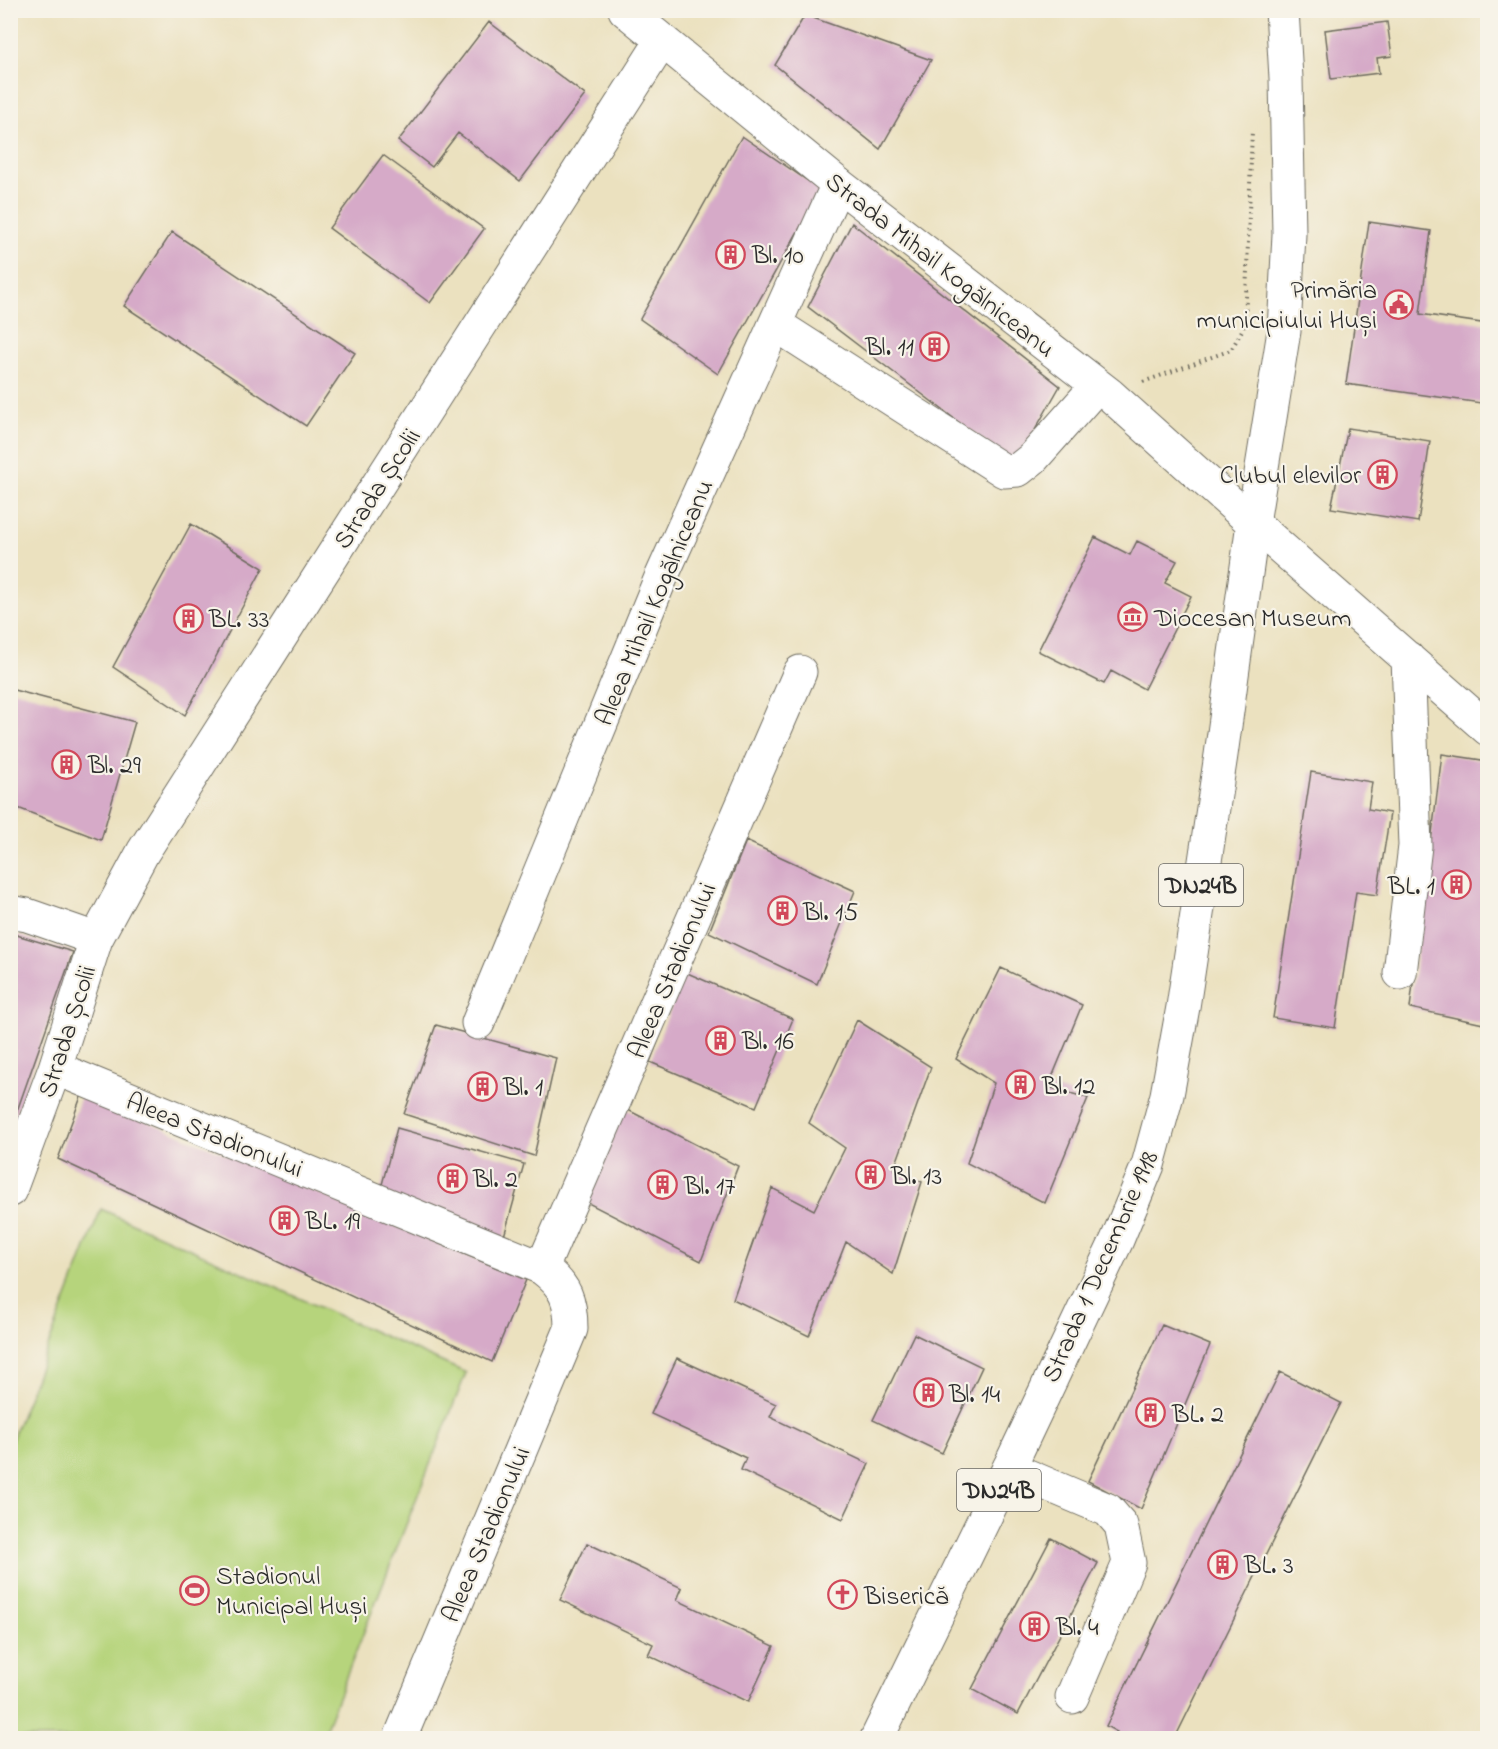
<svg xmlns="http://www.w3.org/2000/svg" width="1498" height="1749" font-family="'Indie Flower',sans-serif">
  <rect width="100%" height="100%" fill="#f7f3e8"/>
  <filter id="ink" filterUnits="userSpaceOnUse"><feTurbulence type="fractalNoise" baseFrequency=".0167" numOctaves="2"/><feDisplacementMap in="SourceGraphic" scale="12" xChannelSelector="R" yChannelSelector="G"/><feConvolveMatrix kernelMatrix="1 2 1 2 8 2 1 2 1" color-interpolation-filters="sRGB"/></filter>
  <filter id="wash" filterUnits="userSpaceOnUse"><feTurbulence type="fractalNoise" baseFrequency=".008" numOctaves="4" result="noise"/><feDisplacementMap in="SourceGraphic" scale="24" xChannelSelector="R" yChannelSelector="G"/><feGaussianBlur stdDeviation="1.35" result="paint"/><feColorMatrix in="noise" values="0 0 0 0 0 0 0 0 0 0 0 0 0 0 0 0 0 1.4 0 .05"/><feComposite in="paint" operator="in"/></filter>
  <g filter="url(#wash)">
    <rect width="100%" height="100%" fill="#ebe1bf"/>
    <path fill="#b6d47b" stroke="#708053" stroke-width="1.5" d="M 101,1209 L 466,1373 L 322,1738 L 11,1738 L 11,1442 Z"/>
    <g id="blocks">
      <path fill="#d6aac8" d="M 805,15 L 931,60 L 880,149 L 775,65 Z
        M 489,22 L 585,95 L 520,181 L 458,133 L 432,167 L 398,141 Z
        M 1387,22 L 1392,56 L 1377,58 L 1379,73 L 1331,79 L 1325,30 Z
        M 742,136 L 821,190 L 718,374 L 640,319 Z
        M 383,155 L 484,229 L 430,303 L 329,228 Z
        M 1369,222 L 1431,231 L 1420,314 L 1488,324 L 1488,404 L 1346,384 Z
        M 852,223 L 1060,386 L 1015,465 L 808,307 Z
        M 172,232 L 355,353 L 306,426 L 124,306 Z
        M 1348,428 L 1430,441 L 1418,522 L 1331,508 Z
        M 191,524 L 263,568 L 185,715 L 113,667 Z
        M 1095,537 L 1130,555 L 1137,541 L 1177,561 L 1165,583 L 1191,596 L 1144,689 L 1111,671 L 1104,684 L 1038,651 Z
        M 10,689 L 135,722 L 101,840 L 10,805 Z
        M 1442,754 L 1488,761 L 1488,1025 L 1410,1008 Z
        M 1311,772 L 1372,782 L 1368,809 L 1390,813 L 1377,895 L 1356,892 L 1335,1028 L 1273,1018 Z
        M 746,841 L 855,891 L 817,984 L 709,932 Z
        M 10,933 L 73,952 L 11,1128 L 10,1128 Z
        M 1001,968 L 1082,1005 L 1048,1087 L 1088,1098 L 1045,1203 L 967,1163 L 994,1083 L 956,1059 Z
        M 685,972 L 793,1019 L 756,1107 L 650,1062 Z
        M 857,1020 L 931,1067 L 894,1169 L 922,1182 L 893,1274 L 846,1242 L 809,1336 L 733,1299 L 772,1188 L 814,1210 L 845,1148 L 809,1123 Z
        M 436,1025 L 556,1058 L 534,1156 L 404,1114 Z
        M 82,1094 L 526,1280 L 492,1362 L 58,1159 Z
        M 624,1108 L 738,1166 L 701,1261 L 588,1203 Z
        M 397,1128 L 524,1164 L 503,1240 L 380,1192 Z
        M 1162,1325 L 1210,1345 L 1141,1509 L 1088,1481 Z
        M 914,1334 L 982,1367 L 942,1453 L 873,1420 Z
        M 677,1358 L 776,1404 L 770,1417 L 869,1464 L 843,1519 L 741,1470 L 746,1458 L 651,1414 Z
        M 1280,1372 L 1341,1403 L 1175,1738 L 1114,1738 L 1117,1732 L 1106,1726 Z
        M 1051,1538 L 1098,1563 L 1018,1714 L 972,1689 Z
        M 587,1543 L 682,1588 L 677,1600 L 774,1646 L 748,1702 L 648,1655 L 653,1644 L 560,1600 Z"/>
    </g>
  </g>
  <g filter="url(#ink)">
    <use href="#blocks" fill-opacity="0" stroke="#6e6b5f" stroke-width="1.5"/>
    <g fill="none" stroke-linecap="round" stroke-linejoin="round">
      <defs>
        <path id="minor" d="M 775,324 L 1004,471 L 1018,470 L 1033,458 L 1097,386
          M 1253,523 L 1488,729
          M 10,912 L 27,915 L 96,939
          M 1400,973 L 1415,846 L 1408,658
          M 478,1023 L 660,580 L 838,184
          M 55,1068 L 542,1268 C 566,1286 571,1301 571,1329 L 400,1738
          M 10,1190 L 55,1068 L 96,939 L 143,852 L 662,41
          M 542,1268 L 800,672
          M 1009,1468 L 1108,1510 L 1121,1525 L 1129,1563 L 1072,1697"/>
        <path id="major" d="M 625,10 L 838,184 L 1109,394 L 1253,523"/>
        <path id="highway" d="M 877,1738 L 1009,1468 L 1117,1240 L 1148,1165 L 1167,1095 L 1183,1007 L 1221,755 L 1253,523 L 1284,331 L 1289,234 L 1286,78 L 1282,10"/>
      </defs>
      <use href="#minor" stroke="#6e6b5f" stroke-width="35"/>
      <use href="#major" stroke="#6e6b5f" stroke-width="35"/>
      <use href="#highway" stroke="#6e6b5f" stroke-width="35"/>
      <path stroke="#6e6b5f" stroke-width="4" stroke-dasharray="1.5 4.5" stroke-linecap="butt" d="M 1143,382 L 1231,350 L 1245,325 L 1252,130"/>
      <use href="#minor" stroke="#fff" stroke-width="33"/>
      <use href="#major" stroke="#fff" stroke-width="33"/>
      <use href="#highway" stroke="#fff" stroke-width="33"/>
    </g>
  </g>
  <defs>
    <symbol id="building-ring" viewBox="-11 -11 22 22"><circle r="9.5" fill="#f7f3e8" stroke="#d1495b" stroke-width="1.5"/><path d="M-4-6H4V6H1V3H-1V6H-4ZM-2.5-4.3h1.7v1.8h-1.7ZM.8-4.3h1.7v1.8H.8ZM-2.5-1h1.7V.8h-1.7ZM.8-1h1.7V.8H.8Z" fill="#d1495b"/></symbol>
    <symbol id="civic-ring" viewBox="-11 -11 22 22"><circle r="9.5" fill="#f7f3e8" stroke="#d1495b" stroke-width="1.5"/><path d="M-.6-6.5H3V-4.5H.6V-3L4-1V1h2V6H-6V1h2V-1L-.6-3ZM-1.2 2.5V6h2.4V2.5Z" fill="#d1495b"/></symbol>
    <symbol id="museum-ring" viewBox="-11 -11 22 22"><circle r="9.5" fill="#f7f3e8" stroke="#d1495b" stroke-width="1.5"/><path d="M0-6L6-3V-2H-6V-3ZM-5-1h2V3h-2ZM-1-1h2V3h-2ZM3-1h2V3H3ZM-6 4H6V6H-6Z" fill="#d1495b"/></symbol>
    <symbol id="stadium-ring" viewBox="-11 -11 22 22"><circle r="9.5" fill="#f7f3e8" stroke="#d1495b" stroke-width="1.5"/><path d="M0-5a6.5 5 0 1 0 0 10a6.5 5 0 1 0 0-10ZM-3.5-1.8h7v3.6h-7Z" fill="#d1495b"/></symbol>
    <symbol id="church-ring" viewBox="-11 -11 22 22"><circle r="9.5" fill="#f7f3e8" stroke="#d1495b" stroke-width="1.5"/><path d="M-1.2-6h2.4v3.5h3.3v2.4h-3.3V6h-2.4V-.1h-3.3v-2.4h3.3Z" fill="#d1495b"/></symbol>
  </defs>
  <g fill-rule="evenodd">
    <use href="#building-ring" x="714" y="238" width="33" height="33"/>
    <use href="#civic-ring" x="1382" y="288" width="33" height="33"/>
    <use href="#building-ring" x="918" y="330" width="33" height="33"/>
    <use href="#building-ring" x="1366" y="458" width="33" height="33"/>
    <use href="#museum-ring" x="1116" y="600" width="33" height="33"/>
    <use href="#building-ring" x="172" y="602" width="33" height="33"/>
    <use href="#building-ring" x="50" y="748" width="33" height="33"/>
    <use href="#building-ring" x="1440" y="868" width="33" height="33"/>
    <use href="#building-ring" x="766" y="894" width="33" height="33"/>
    <use href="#building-ring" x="704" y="1024" width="33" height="33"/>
    <use href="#building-ring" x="1004" y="1068" width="33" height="33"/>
    <use href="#building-ring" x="466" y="1070" width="33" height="33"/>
    <use href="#building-ring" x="854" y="1158" width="33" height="33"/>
    <use href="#building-ring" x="436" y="1162" width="33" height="33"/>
    <use href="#building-ring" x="646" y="1168" width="33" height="33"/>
    <use href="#building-ring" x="268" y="1204" width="33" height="33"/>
    <use href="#building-ring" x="912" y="1376" width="33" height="33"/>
    <use href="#building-ring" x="1134" y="1396" width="33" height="33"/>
    <use href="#building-ring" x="1206" y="1548" width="33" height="33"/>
    <use href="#stadium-ring" x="178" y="1574" width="33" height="33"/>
    <use href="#church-ring" x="826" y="1578" width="33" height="33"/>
    <use href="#building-ring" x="1018" y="1610" width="33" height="33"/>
  </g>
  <g text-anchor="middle" stroke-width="4.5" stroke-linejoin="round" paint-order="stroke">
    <g fill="#f7f3e8" stroke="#686764" stroke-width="1.5">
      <rect x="1159" y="864" width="84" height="42" rx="4.5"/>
      <rect x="957" y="1469" width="84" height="42" rx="4.5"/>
    </g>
    <g font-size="24" font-weight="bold" fill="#2b2b2b">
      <text x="1201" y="893">DN24B</text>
      <text x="999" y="1498">DN24B</text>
    </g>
    <g font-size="26" fill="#2b2b2b" stroke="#f7f3e8" text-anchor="start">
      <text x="752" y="263">Bl. 10</text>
      <text x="1377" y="298" text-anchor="end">Primăria<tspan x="1377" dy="30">municipiului Huși</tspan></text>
      <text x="914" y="355" text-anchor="end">Bl. 11</text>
      <text x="1361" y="483" text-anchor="end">Clubul elevilor</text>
      <text x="1154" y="626">Diocesan Museum</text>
      <text x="209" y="627">BL. 33</text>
      <text x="88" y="773">Bl. 29</text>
      <text x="1435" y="894" text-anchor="end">BL. 1</text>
      <text x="803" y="920">Bl. 15</text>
      <text x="742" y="1049">Bl. 16</text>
      <text x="1042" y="1094">Bl. 12</text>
      <text x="503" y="1095">Bl. 1</text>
      <text x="891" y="1184">Bl. 13</text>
      <text x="473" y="1187">Bl. 2</text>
      <text x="684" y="1194">Bl. 17</text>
      <text x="305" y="1229">BL. 19</text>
      <text x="949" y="1402">Bl. 14</text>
      <text x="1172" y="1422">BL. 2</text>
      <text x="1244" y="1573">BL. 3</text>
      <text x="216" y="1584">Stadionul<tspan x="216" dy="30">Municipal Huși</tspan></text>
      <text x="864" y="1604">Biserică</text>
      <text x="1056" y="1635">Bl. 4</text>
    </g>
    <g font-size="26" fill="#2b2b2b" stroke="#f7f3e8">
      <text transform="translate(941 264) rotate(38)" y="9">Strada Mihail Kogălniceanu</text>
      <text transform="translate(376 488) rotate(-57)" y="9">Strada Școlii</text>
      <text transform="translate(653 602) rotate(-67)" y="9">Aleea Mihail Kogălniceanu</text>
      <text transform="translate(671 970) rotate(-67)" y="9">Aleea Stadionului</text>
      <text transform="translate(66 1031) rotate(-72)" y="9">Strada Școlii</text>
      <text transform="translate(215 1134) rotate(22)" y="9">Aleea Stadionului</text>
      <text transform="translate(1099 1266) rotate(-66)" y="9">Strada 1 Decembrie 1918</text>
      <text transform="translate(485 1534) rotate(-67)" y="9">Aleea Stadionului</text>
    </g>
  </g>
  <rect width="1498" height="1749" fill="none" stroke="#f7f3e8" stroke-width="36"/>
</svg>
